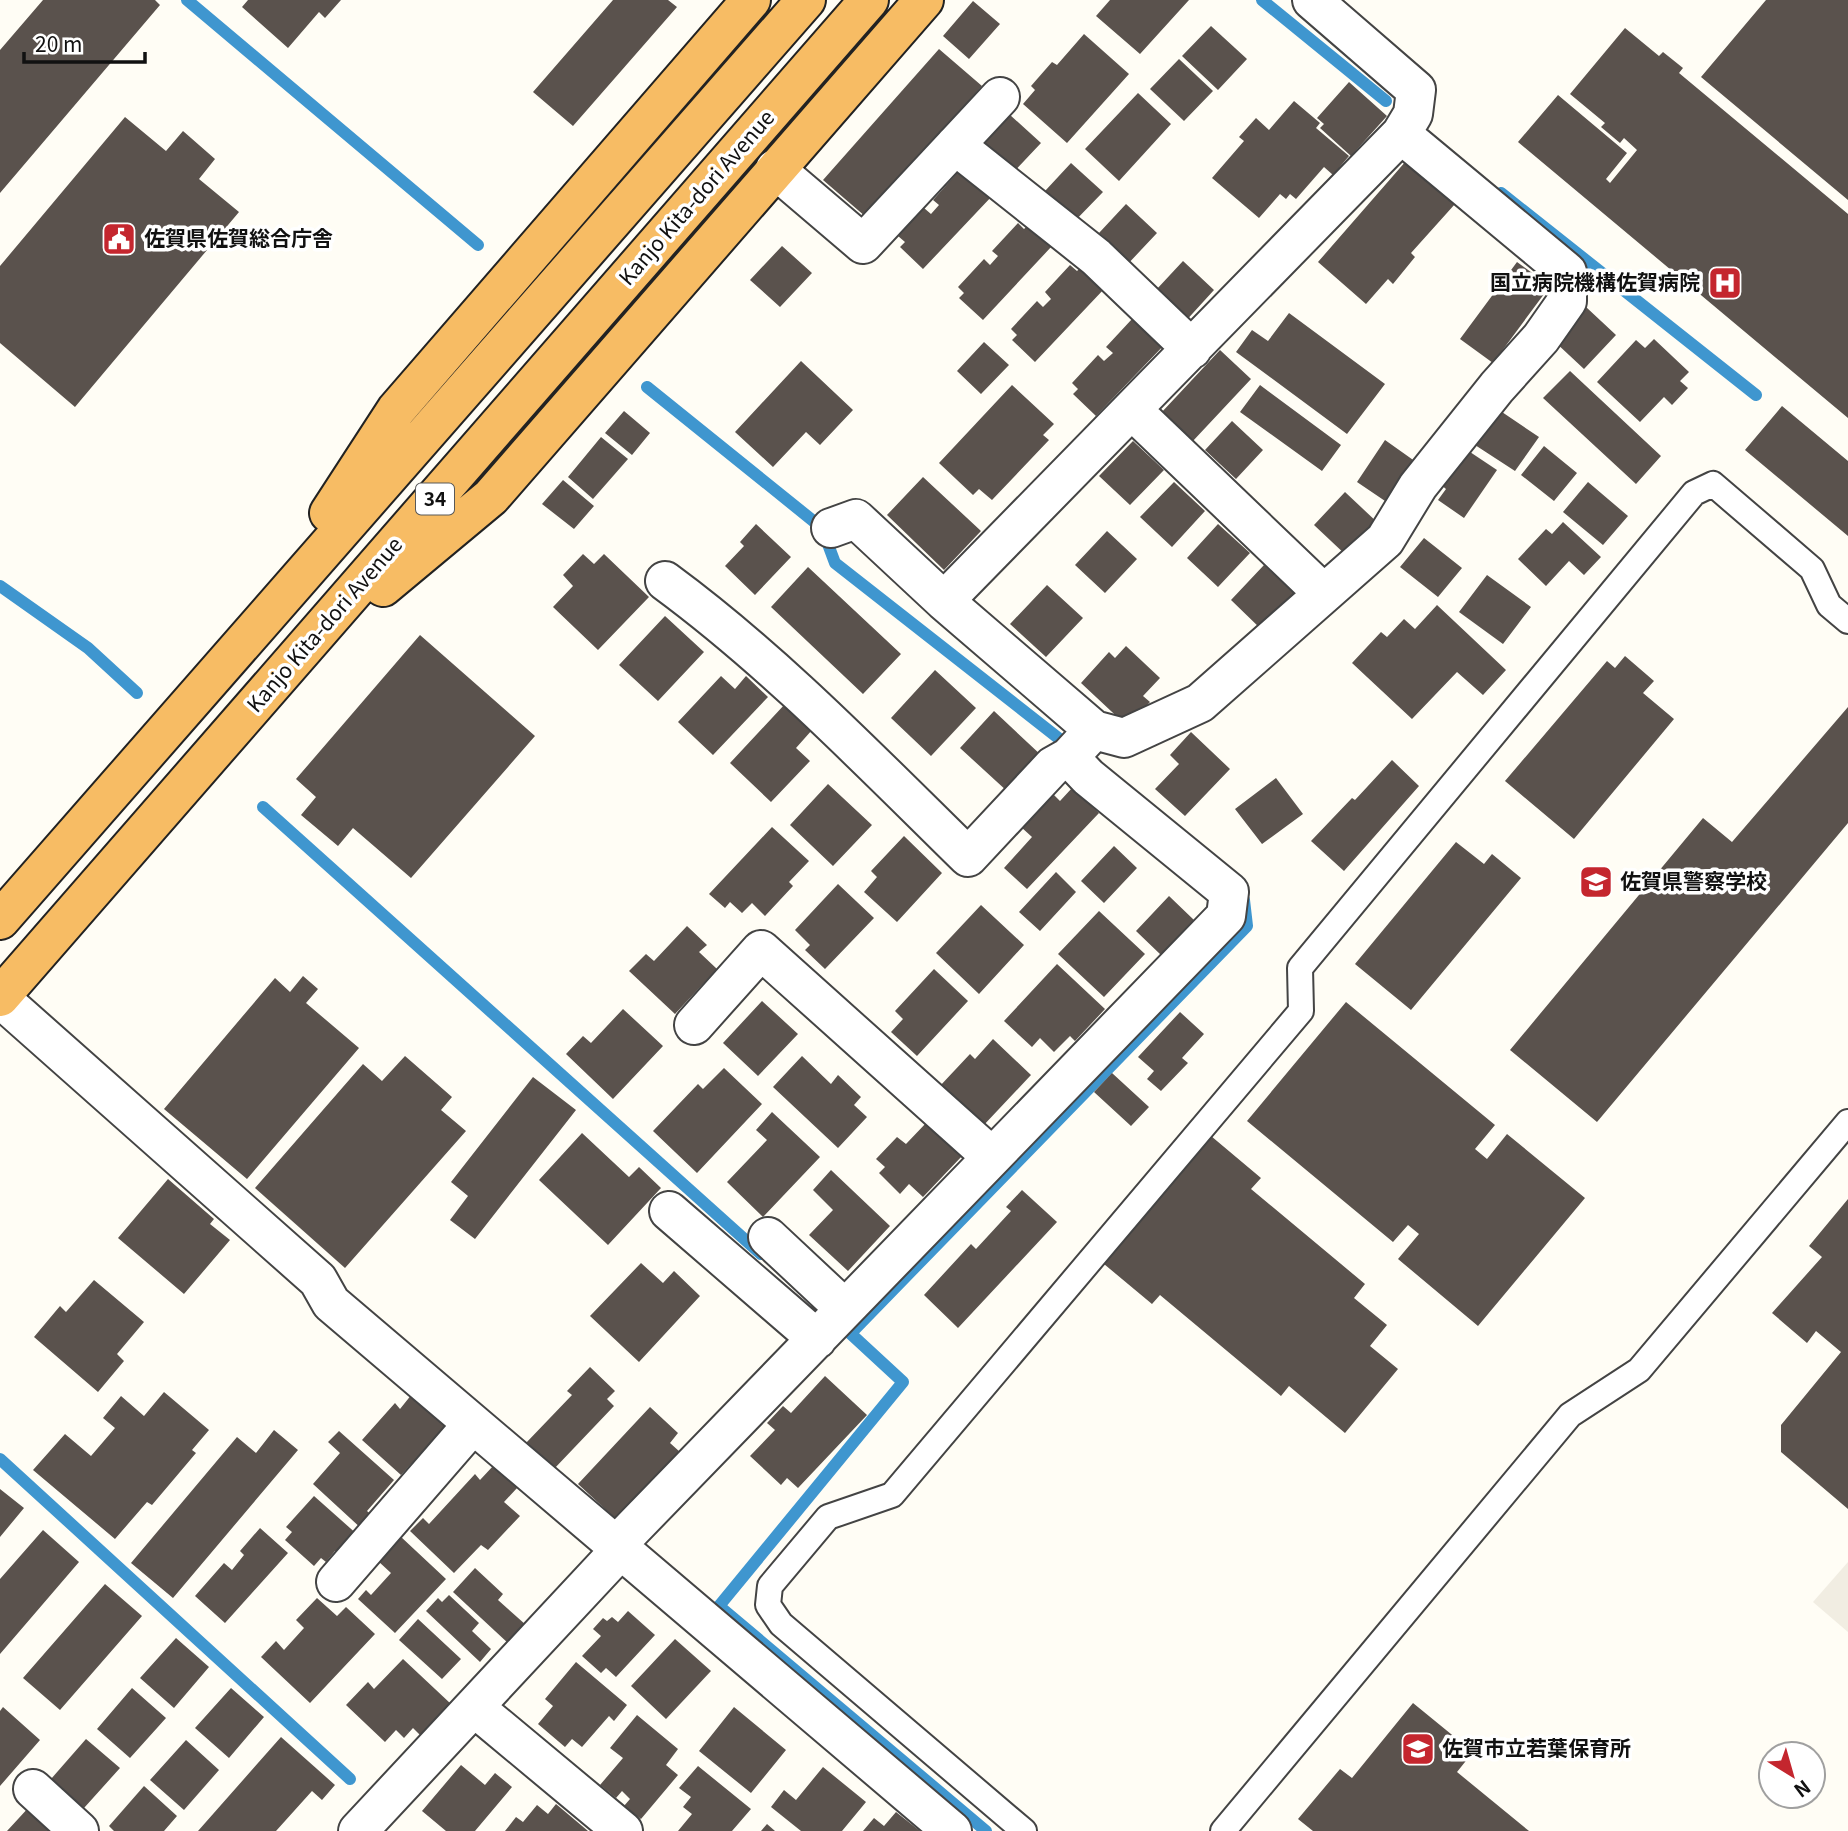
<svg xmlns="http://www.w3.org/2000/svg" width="1848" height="1831" font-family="Georgia,'Noto Sans JP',serif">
  <rect width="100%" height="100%" fill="#fffdf5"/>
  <path fill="#f1ede2" d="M 1848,1562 L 1848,1632 L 1813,1602 Z"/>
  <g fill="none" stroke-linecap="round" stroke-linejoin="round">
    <path stroke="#3f96cf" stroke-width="12" d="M 187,0 L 478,245
      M 1262,0 L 1386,101
      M 1501,193 L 1756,395
      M 647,387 L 822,528 L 835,563 L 1071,748
      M 0,586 L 88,648 L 137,693
      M 263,807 L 761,1254
      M 838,1322 L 903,1382 L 719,1606 L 986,1831
      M 851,1333 L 1247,926 L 1244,900
      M 0,1459 L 350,1779"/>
  </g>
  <path fill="#5a524d" d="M 43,0 L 155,0 L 160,5 L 0,193 L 0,50 Z
    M 248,0 L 341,0 L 325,18 L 319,12 L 288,48 L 242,7 Z
    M 613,0 L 668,0 L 677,7 L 573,126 L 533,92 Z
    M 1110,0 L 1189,0 L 1140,54 L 1096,16 Z
    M 1766,0 L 1848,0 L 1848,200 L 1701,77 Z
    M 973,1 L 1000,24 L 969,59 L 943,36 Z
    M 1211,26 L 1247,59 L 1218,90 L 1182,56 Z
    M 1625,28 L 1659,56 L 1663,52 L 1683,68 L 1679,73 L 1848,214 L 1848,418 L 1518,142 L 1558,95 L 1627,153 L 1606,179 L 1610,183 L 1637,150 L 1624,138 L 1620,143 L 1601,127 L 1605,123 L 1570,94 Z
    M 1084,34 L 1129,74 L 1067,143 L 1023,104 L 1035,90 L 1031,86 L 1052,62 L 1057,65 Z
    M 939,49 L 982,86 L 866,217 L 823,180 Z
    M 1179,59 L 1213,91 L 1184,121 L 1150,89 Z
    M 1349,82 L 1387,116 L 1351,156 L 1320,128 L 1324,124 L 1317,118 Z
    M 1138,93 L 1171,124 L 1119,181 L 1085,149 Z
    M 1294,101 L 1320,123 L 1316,128 L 1349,156 L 1333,175 L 1324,167 L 1296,199 L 1290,194 L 1286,199 L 1280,194 L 1259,218 L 1212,178 L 1244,141 L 1239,137 L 1256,118 L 1269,130 Z
    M 1009,114 L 1041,143 L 1009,177 L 983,143 Z
    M 125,117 L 166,151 L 183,131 L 215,159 L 199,179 L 239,212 L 75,407 L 0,343 L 0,266 Z
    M 1406,161 L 1455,204 L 1411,253 L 1415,257 L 1393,284 L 1388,279 L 1366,304 L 1318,262 Z
    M 1071,163 L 1103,192 L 1070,226 L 1045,191 Z
    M 958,172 L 965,178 L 969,173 L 993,195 L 923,269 L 900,247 L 905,242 L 898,236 L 924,208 L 931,214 L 939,205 L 933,200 Z
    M 1126,204 L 1157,233 L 1125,267 L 1100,244 L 1105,238 L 1099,233 Z
    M 1018,223 L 1024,229 L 1029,224 L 1052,246 L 983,320 L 959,298 L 964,293 L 958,287 L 984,259 L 990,265 L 998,256 L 992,251 Z
    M 782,246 L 812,273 L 780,307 L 750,280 Z
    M 1183,261 L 1214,290 L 1183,324 L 1156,290 Z
    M 1517,262 L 1550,286 L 1493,363 L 1460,339 Z
    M 1070,265 L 1077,271 L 1082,266 L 1105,288 L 1035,362 L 1012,340 L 1017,335 L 1011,329 L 1037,301 L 1043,307 L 1051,299 L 1045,292 Z
    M 1586,307 L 1616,335 L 1584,369 L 1554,341 Z
    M 1289,313 L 1385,384 L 1347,434 L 1236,352 L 1252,330 L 1268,341 Z
    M 1132,319 L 1138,325 L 1143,320 L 1167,342 L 1096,416 L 1073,394 L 1078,389 L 1072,383 L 1098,355 L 1104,361 L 1113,353 L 1106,347 Z
    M 1654,339 L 1689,372 L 1680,381 L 1688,388 L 1672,405 L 1664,397 L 1640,422 L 1597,382 L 1636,340 L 1645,348 Z
    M 984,342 L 1009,365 L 981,394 L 957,371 Z
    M 1220,350 L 1251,379 L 1192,442 L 1161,413 Z
    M 801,361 L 853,410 L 820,445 L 806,432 L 773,467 L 735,432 Z
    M 1570,371 L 1661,456 L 1636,484 L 1543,398 Z
    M 1012,385 L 1054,424 L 1043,435 L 1049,440 L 992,500 L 979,489 L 973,495 L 939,463 Z
    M 1260,385 L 1341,445 L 1322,471 L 1240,412 Z
    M 1782,406 L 1848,461 L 1848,536 L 1745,450 Z
    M 1499,410 L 1539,437 L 1515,471 L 1475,445 Z
    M 624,411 L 650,433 L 632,455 L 605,433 Z
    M 1232,421 L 1263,450 L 1236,479 L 1205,450 Z
    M 601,437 L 628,459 L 593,499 L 568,477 Z
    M 1385,440 L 1416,462 L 1388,503 L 1357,482 Z
    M 1133,441 L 1164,470 L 1130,505 L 1099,476 Z
    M 1544,446 L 1577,473 L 1554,501 L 1521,475 Z
    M 1464,448 L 1497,470 L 1464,518 L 1438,500 L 1446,489 L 1440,484 Z
    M 923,477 L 981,531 L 944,570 L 887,515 Z
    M 563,480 L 594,506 L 574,529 L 542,504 Z
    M 1174,482 L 1205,511 L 1172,547 L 1140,517 Z
    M 1588,482 L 1628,516 L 1603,545 L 1563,512 Z
    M 1345,492 L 1379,524 L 1348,557 L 1314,525 Z
    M 1563,522 L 1601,557 L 1584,575 L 1569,561 L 1546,586 L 1518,559 L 1546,529 L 1552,534 Z
    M 756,524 L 791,557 L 755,595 L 725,566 L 744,546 L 740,542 Z
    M 1218,524 L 1250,553 L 1218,587 L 1187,558 Z
    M 1107,531 L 1137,559 L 1105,593 L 1075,565 Z
    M 1424,538 L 1462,568 L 1438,597 L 1400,567 Z
    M 583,554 L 594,564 L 604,554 L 649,597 L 598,650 L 553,607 L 573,586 L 563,575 Z
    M 1264,565 L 1295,594 L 1262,630 L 1231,600 Z
    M 808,567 L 901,654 L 863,694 L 771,607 Z
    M 1487,575 L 1531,607 L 1503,644 L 1459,612 Z
    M 1047,585 L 1083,618 L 1046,657 L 1010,624 Z
    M 1437,605 L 1506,670 L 1483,695 L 1457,672 L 1412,719 L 1352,663 L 1381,632 L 1387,637 L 1404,619 L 1415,629 Z
    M 665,616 L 704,652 L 658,701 L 619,665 Z
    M 420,635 L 535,736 L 411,878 L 353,828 L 338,846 L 301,815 L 316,797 L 296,779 Z
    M 1126,646 L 1160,678 L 1143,696 L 1150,702 L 1127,726 L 1081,683 L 1109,652 L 1115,658 Z
    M 1625,656 L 1654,681 L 1643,693 L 1674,719 L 1574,839 L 1505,781 L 1607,661 L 1615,668 Z
    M 935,670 L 976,708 L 931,756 L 891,718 Z
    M 721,676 L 735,689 L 746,676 L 768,697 L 713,755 L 678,722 Z
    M 785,704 L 812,730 L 796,748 L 810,761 L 771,802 L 730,763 Z
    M 1848,707 L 1848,823 L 1597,1122 L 1510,1050 L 1703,818 L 1732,842 Z
    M 994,711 L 1042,756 L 1008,792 L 960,748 Z
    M 1191,732 L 1230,769 L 1185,816 L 1155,789 L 1179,764 L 1170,755 Z
    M 1392,760 L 1419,786 L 1344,871 L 1311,841 L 1352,798 L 1355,800 Z
    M 1276,778 L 1303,814 L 1262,844 L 1235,809 Z
    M 828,784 L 872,825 L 833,866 L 790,825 Z
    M 1072,788 L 1099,813 L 1027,889 L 1004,868 L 1032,837 L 1021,827 L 1053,794 L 1060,801 Z
    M 772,827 L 809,861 L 789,882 L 793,886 L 765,916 L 752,903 L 742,913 L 730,902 L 725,908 L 709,894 Z
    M 904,836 L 942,873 L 897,922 L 864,892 L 877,877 L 871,871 Z
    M 1456,842 L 1484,864 L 1492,854 L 1521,878 L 1411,1010 L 1355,964 Z
    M 1114,846 L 1137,868 L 1104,903 L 1081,881 Z
    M 1056,872 L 1076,892 L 1040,931 L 1019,912 Z
    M 838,884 L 874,918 L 825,969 L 805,950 L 810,945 L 795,930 Z
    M 1169,896 L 1194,920 L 1161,955 L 1136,931 Z
    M 981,905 L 1024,945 L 979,994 L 936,953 Z
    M 1099,911 L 1145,954 L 1104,997 L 1058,954 Z
    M 687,926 L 707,945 L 699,952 L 717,969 L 675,1014 L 629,971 L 646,954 L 654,961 Z
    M 1057,964 L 1105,1009 L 1075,1041 L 1070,1036 L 1054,1052 L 1040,1038 L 1032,1047 L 1004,1021 Z
    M 934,969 L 968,1001 L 917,1056 L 891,1032 L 903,1019 L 895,1011 Z
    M 303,976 L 318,989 L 306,1003 L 359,1048 L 247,1179 L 164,1109 L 275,978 L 290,992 Z
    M 762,1001 L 798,1034 L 758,1076 L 723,1043 Z
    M 1346,1002 L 1495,1125 L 1475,1149 L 1487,1159 L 1507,1134 L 1585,1198 L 1478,1326 L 1398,1259 L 1419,1234 L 1408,1225 L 1393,1242 L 1247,1121 Z
    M 623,1009 L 663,1046 L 613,1099 L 566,1054 L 583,1036 L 591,1043 Z
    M 1180,1012 L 1204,1034 L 1182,1058 L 1188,1063 L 1161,1091 L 1147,1079 L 1154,1071 L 1138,1057 Z
    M 993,1039 L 1031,1075 L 982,1127 L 939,1087 L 970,1054 L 975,1059 Z
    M 405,1056 L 452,1097 L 441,1110 L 466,1131 L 345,1268 L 255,1188 L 363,1064 L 382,1081 Z
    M 802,1056 L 831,1084 L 838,1075 L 861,1097 L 854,1105 L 867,1117 L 838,1148 L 773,1087 Z
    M 724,1068 L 762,1104 L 697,1173 L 653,1131 L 698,1084 L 703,1089 Z
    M 1112,1073 L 1149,1107 L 1131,1126 L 1094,1092 Z
    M 533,1077 L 576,1110 L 475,1239 L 450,1220 L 468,1196 L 451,1182 Z
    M 772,1112 L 820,1157 L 763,1217 L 727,1182 L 767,1140 L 756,1130 Z
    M 927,1122 L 963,1155 L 923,1197 L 909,1184 L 900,1194 L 879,1173 L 885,1167 L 876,1159 L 897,1137 L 906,1144 Z
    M 582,1133 L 629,1177 L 639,1167 L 661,1188 L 608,1245 L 539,1180 Z
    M 1211,1136 L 1261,1178 L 1251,1189 L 1365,1284 L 1354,1298 L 1387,1325 L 1370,1346 L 1398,1369 L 1345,1433 L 1289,1386 L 1281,1396 L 1160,1295 L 1152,1304 L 1104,1264 Z
    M 831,1170 L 890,1226 L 848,1271 L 809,1235 L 833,1210 L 813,1190 Z
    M 168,1179 L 214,1219 L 210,1224 L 230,1240 L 184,1294 L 118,1238 Z
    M 1022,1190 L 1057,1222 L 958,1328 L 924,1295 L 971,1244 L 976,1249 L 1011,1211 L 1006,1207 Z
    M 1848,1199 L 1848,1509 L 1781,1452 L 1781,1425 L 1841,1352 L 1816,1331 L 1807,1343 L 1772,1313 L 1822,1257 L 1809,1246 Z
    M 641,1263 L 663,1283 L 674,1271 L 700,1296 L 639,1362 L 590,1316 Z
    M 94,1280 L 144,1322 L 117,1354 L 124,1361 L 98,1392 L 34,1337 L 60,1306 L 66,1312 Z
    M 590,1367 L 615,1391 L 607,1399 L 614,1406 L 553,1470 L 525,1444 L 572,1395 L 567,1391 Z
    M 825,1376 L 867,1415 L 798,1488 L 787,1478 L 781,1485 L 750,1456 L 775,1430 L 767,1423 L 783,1406 L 791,1413 Z
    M 164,1392 L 209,1430 L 192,1450 L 196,1453 L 152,1505 L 147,1502 L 115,1539 L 33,1470 L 65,1434 L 91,1456 L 115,1428 L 103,1418 L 121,1396 L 144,1416 Z
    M 412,1394 L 446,1426 L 401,1475 L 362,1440 L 395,1403 L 400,1409 Z
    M 650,1407 L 678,1433 L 670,1443 L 680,1452 L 617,1520 L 578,1484 Z
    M 274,1430 L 298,1450 L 173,1598 L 131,1563 L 237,1437 L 256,1453 Z
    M 339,1431 L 394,1480 L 367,1511 L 375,1518 L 363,1530 L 313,1484 L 340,1453 L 328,1442 Z
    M 494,1465 L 518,1487 L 504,1502 L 520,1516 L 488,1550 L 481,1545 L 454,1573 L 410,1531 L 423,1518 L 429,1524 L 475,1474 L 480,1480 Z
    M 0,1489 L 24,1508 L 0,1537 Z
    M 314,1496 L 359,1536 L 340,1556 L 335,1551 L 326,1562 L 321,1558 L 314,1566 L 285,1540 L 292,1532 L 286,1527 Z
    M 260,1528 L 288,1553 L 225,1623 L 195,1596 L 224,1563 L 232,1570 L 244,1555 L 240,1551 Z
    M 43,1530 L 79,1562 L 0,1654 L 0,1579 Z
    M 400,1536 L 446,1579 L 395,1633 L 358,1599 L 366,1590 L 371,1595 L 391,1573 L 378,1561 Z
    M 475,1568 L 503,1594 L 498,1600 L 526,1625 L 509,1644 L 453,1592 Z
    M 105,1584 L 142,1616 L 60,1710 L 23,1678 Z
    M 449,1595 L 479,1623 L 472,1631 L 491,1649 L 480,1662 L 426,1611 L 438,1598 L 442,1602 Z
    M 317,1598 L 337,1616 L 346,1607 L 375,1634 L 310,1703 L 261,1657 L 276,1641 L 284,1650 L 304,1628 L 296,1620 Z
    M 628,1611 L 655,1635 L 616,1677 L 606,1668 L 601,1673 L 582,1656 L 601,1636 L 593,1629 L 603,1618 L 607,1621 L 612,1617 L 618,1622 Z
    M 418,1619 L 461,1659 L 442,1679 L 399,1640 Z
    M 176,1638 L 209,1667 L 174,1708 L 140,1678 Z
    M 675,1639 L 711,1671 L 666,1719 L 631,1686 Z
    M 403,1659 L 451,1704 L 421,1736 L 413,1728 L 404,1738 L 396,1730 L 385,1742 L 346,1705 L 368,1682 L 374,1689 Z
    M 576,1662 L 627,1705 L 614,1721 L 609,1716 L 582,1747 L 572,1739 L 565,1747 L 538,1724 L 553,1706 L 545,1699 Z
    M 132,1688 L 166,1718 L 130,1758 L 97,1729 Z
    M 231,1688 L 264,1717 L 229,1758 L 195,1728 Z
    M 1413,1703 L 1473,1752 L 1457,1772 L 1529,1831 L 1313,1831 L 1298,1819 L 1340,1769 L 1352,1778 Z
    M 3,1707 L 40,1740 L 0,1786 L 0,1711 Z
    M 734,1707 L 786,1750 L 751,1793 L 699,1751 Z
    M 637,1715 L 678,1749 L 666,1765 L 678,1775 L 641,1819 L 624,1806 L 630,1799 L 622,1791 L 616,1798 L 600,1785 L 623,1758 L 610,1748 Z
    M 281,1737 L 335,1785 L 322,1800 L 312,1791 L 276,1831 L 198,1831 Z
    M 86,1739 L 120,1768 L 84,1808 L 51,1779 Z
    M 186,1740 L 219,1770 L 184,1810 L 150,1780 Z
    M 461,1765 L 485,1785 L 495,1773 L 512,1787 L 475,1831 L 446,1831 L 422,1811 Z
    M 698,1766 L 751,1809 L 732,1831 L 678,1831 L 692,1814 L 683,1807 L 691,1797 L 679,1788 Z
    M 823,1767 L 866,1802 L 842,1831 L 801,1831 L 771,1807 L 784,1790 L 796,1800 Z
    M 144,1786 L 177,1816 L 164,1831 L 114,1831 L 109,1826 Z
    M 556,1804 L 588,1831 L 505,1831 L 516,1817 L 523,1822 L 537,1805 L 548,1814 Z
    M 30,1806 L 57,1831 L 7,1831 Z
    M 896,1812 L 920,1831 L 863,1831 L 874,1818 L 884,1826 Z
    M 767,1824 L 775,1831 L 761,1831 Z"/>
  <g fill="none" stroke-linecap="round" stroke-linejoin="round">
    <defs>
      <path id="service" d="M 1024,1831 L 781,1624 L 768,1605 L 770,1586 L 828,1517 L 892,1495 L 1301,1011 L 1300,968 L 1694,493 L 1713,484 L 1812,569 L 1829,605 L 1848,621
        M 1223,1831 L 1570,1415 L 1639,1370 L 1848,1122"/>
      <path id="minor" d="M 955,145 L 1096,257 L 1192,349
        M 775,169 L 863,244 L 1000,97
        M 1132,410 L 1323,593
        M 665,581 C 775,662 871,762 968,857 L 1053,766 L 1069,757 L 1094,730 L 944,601 L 856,519 L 831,528
        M 944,601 L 1401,134 L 1413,114 L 1416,90 L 1312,0
        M 1094,730 L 1124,738 L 1200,703 L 1385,540 L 1418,486 L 1497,387 L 1541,338 L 1567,301 L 1567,272 L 1401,134
        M 0,998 L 318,1280 L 331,1303 L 952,1831
        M 694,1025 L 761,950 L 992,1157
        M 669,1211 L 817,1339
        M 768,1237 L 845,1309
        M 336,1582 L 473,1424
        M 474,1707 L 623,1831
        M 33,1789 L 79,1831
        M 358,1831 L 609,1562 L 629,1532 L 1226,916 L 1229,892 L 1088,777 L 1069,757"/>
      <path id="trunk" d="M 329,513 L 396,410 L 751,0
        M 383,587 L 491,497 L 924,0
        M 0,920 L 806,0
        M 0,997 L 869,0"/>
    </defs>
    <use href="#service" stroke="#444" stroke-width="28"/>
    <use href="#minor" stroke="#444" stroke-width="42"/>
    <use href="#trunk" stroke="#222" stroke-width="42"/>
    <use href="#service" stroke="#fff" stroke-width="24"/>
    <use href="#minor" stroke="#fff" stroke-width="38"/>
    <use href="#trunk" stroke="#f7bc64" stroke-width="38"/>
  </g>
  <defs>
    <symbol id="civic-square" viewBox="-11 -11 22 22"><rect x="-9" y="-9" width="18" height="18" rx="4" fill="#c4262e" stroke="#fff"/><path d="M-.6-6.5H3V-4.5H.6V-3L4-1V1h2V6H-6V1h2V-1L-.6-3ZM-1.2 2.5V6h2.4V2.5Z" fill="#fff"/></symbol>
    <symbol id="hospital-square" viewBox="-11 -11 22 22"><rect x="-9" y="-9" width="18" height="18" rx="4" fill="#c4262e" stroke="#fff"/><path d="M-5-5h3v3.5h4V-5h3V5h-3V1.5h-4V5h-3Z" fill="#fff"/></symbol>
    <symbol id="university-square" viewBox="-11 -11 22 22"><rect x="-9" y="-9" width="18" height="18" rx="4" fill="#c4262e" stroke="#fff"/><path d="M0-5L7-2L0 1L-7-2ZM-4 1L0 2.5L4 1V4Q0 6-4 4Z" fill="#fff"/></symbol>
    <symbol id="school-square" viewBox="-11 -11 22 22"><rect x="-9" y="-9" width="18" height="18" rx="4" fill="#c4262e" stroke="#fff"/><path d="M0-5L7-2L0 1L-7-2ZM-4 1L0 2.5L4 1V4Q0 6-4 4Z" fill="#fff"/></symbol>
  </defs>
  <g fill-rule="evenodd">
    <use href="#civic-square" x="100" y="220" width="38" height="38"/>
    <use href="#hospital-square" x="1706" y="264" width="38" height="38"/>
    <use href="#university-square" x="1577" y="863" width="38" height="38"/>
    <use href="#school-square" x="1399" y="1730" width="38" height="38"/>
  </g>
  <g text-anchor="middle" stroke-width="7" stroke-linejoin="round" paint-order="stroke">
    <rect fill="#fff" stroke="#585858" stroke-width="2" x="416" y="483.5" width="38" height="31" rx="5"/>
    <g font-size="19" font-weight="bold" fill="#111">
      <text x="435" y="506">34</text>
    </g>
    <g font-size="21" fill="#111" stroke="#fff">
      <text transform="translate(697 198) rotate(-49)" y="7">Kanjo Kita-dori Avenue</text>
      <text transform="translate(325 625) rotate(-49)" y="7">Kanjo Kita-dori Avenue</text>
    </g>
    <g font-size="21" font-weight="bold" fill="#111" stroke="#fff" text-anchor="start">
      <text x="144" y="246">佐賀県佐賀総合庁舎</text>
      <text x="1700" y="290" text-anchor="end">国立病院機構佐賀病院</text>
      <text x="1620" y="889">佐賀県警察学校</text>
      <text x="1442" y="1756">佐賀市立若葉保育所</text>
    </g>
  </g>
  <g transform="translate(1792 1775) rotate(143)"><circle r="33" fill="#ffffff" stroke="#a0a0a0" stroke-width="2"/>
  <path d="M0-5L12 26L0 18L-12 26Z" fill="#c4262e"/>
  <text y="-10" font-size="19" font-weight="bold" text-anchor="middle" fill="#111111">N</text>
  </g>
  <path d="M24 52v10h121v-10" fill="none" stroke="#111111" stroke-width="3.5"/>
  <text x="35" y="52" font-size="21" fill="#111111" stroke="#ffffff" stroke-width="5" paint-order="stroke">20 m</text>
</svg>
